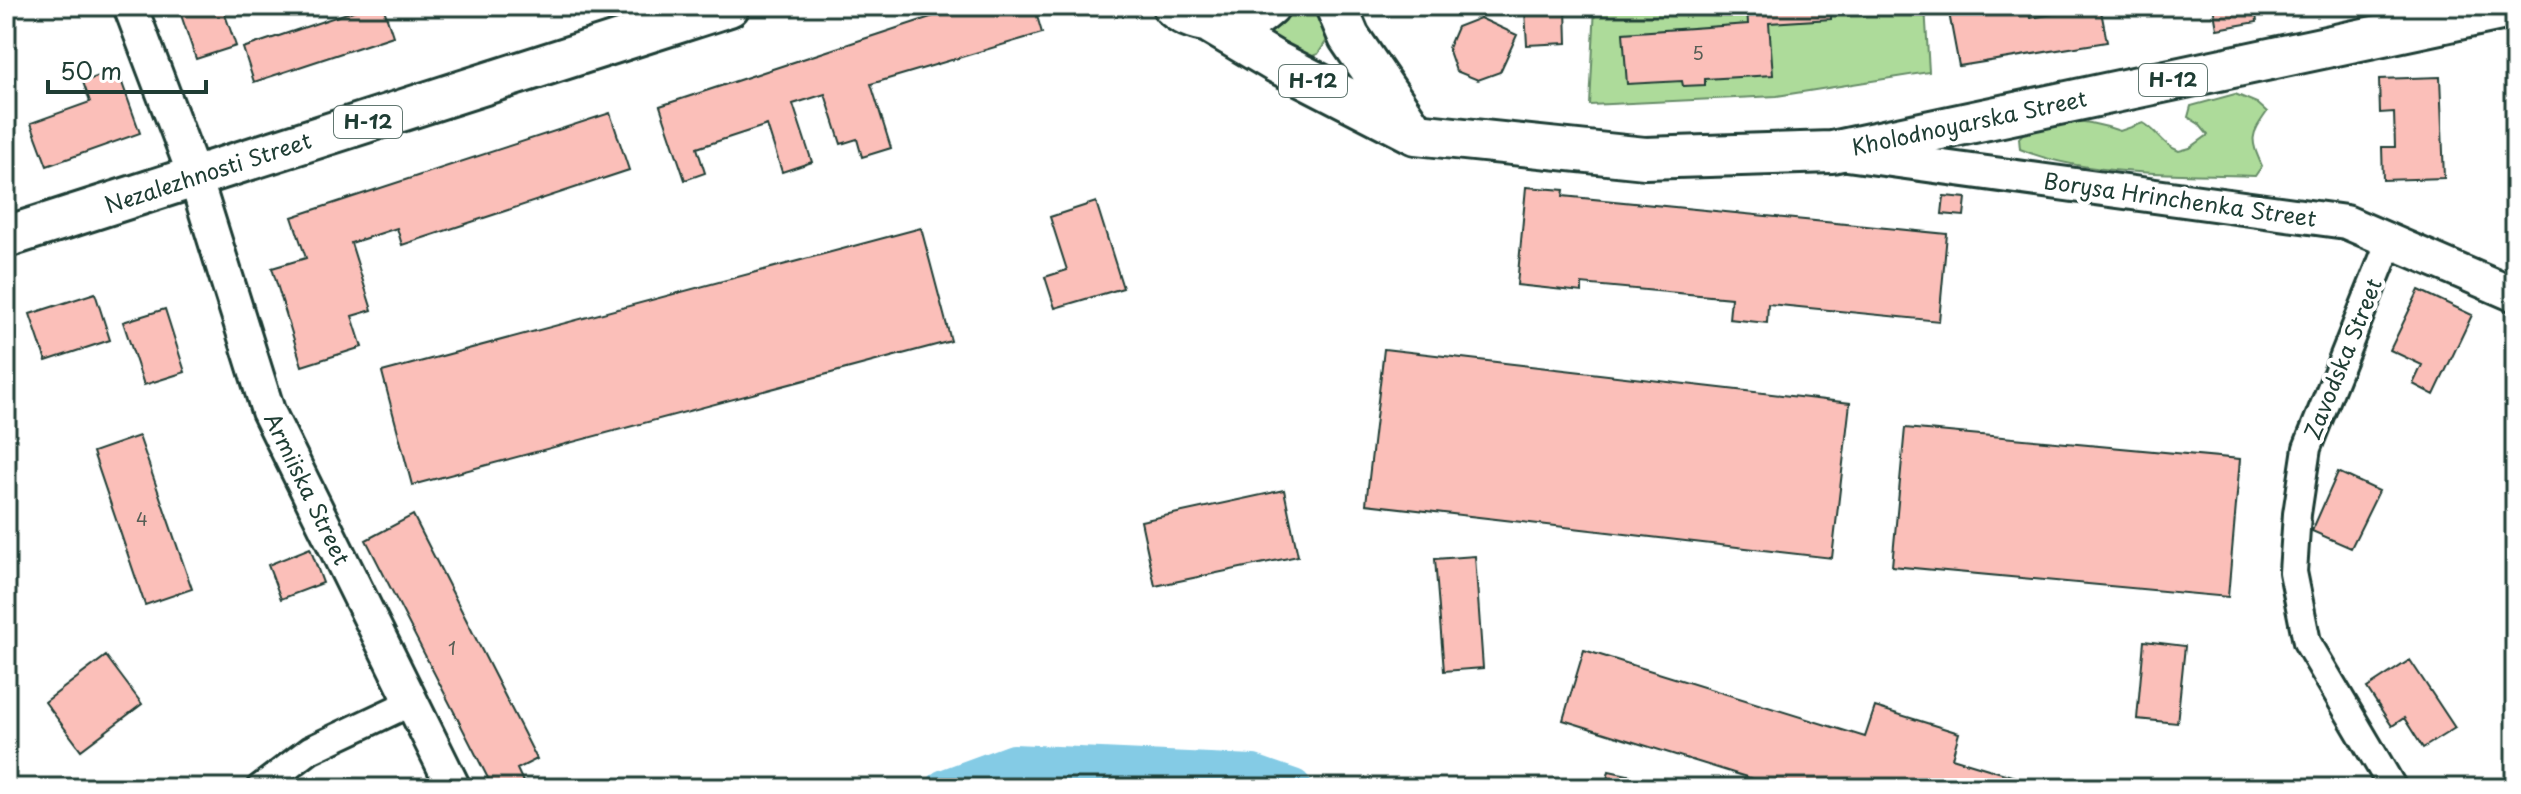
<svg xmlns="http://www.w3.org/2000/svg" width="2521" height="794" font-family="'Playpen Sans',sans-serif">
  <rect width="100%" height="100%" fill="#fff"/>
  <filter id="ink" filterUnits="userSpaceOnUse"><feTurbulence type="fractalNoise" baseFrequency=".0125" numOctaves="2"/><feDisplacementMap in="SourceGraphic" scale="16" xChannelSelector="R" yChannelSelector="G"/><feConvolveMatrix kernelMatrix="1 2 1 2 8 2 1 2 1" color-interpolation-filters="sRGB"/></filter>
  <g filter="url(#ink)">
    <path fill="#addb9a" stroke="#668c67" stroke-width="2" d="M 1289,6 L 1320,6 L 1329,37 L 1318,54 L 1307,58 L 1253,25 L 1273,20 Z
      M 1595,6 L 1925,6 L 1929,72 L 1777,96 L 1590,105 Z
      M 2235,94 L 2257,103 L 2267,112 C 2250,136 2250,139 2262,166 L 2255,176 C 2183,173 2086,177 2020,149 L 2019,138 C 2041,110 2091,121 2120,131 L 2143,123 C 2158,131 2161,144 2179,151 L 2190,148 L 2208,135 L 2199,124 L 2188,117 L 2191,106 Z"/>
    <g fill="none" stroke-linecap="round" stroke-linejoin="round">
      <path stroke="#84cbe5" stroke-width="38" d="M 945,788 L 1013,763 L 1253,774 L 1293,788"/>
    </g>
    <path fill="#fbbfb9" stroke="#1f3d34" stroke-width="2" d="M 178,6 L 222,6 L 236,46 L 196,59 Z
      M 368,6 L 383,6 L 393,36 L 254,82 L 243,48 Z
      M 964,6 L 1034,6 L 1042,33 L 871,84 L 891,148 L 862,157 L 857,139 L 841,144 L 825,94 L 793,104 L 812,162 L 782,172 L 767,125 L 697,148 L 705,173 L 685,180 L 660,106 Z
      M 1747,6 L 1831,6 L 1831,19 L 1769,23 L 1773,75 L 1705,79 L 1705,85 L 1683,86 L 1682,81 L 1627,84 L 1623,33 L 1748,24 Z
      M 1992,6 L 2028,6 L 2030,18 L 2100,6 L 2107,42 L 1959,66 L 1949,13 Z
      M 2213,6 L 2255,6 L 2257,22 L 2217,29 Z
      M 1566,8 L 1567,43 L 1527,45 L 1525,10 Z
      M 1480,18 L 1517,35 L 1500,72 L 1478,80 L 1456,71 L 1448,48 L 1457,27 Z
      M 117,69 L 140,133 L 47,166 L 31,123 L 90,102 L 83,82 Z
      M 2440,77 L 2444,178 L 2383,180 L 2382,147 L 2395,147 L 2394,112 L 2380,113 L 2379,79 Z
      M 610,113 L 629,170 L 402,245 L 397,228 L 351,243 L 372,310 L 352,316 L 362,347 L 302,366 L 272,268 L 306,258 L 292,217 Z
      M 1526,187 L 1564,190 L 1563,196 L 1947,234 L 1939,321 L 1768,304 L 1767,323 L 1729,319 L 1731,298 L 1582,284 L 1582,292 L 1517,285 Z
      M 1944,196 L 1966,198 L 1964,216 L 1942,214 Z
      M 1096,202 L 1123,288 L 1055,308 L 1045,277 L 1067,270 L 1050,217 Z
      M 921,228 L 951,341 L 412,485 L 382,372 Z
      M 2419,290 L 2472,315 L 2434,395 L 2413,384 L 2422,365 L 2390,350 Z
      M 95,293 L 110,340 L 46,361 L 30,314 Z
      M 165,309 L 185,372 L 144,385 L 123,322 Z
      M 1384,349 L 1850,403 L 1832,558 L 1366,504 Z
      M 1905,428 L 2240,459 L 2228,597 L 1892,566 Z
      M 139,436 L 192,589 L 145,605 L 93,452 Z
      M 2338,472 L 2379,491 L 2351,548 L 2312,531 Z
      M 1284,490 L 1298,556 L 1155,586 L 1141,521 Z
      M 413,515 L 537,759 L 517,769 L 526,788 L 493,788 L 366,540 Z
      M 310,548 L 323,583 L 281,599 L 268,565 Z
      M 1475,556 L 1483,668 L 1444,671 L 1435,559 Z
      M 2144,641 L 2185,646 L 2177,723 L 2137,719 Z
      M 1584,650 L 1865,737 L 1875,707 L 1959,733 L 1952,758 L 2038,784 L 2037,788 L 1782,788 L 1563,720 Z
      M 106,656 L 142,704 L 81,750 L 45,702 Z
      M 2410,660 L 2455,728 L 2423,748 L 2404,718 L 2392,726 L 2367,688 Z
      M 1609,771 L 1656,781 L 1655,788 L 1605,788 Z"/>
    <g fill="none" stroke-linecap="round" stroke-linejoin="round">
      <defs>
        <path id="minor" d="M 2390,241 L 2307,448 L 2297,514 L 2293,572 L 2307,642 L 2393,788
          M 260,788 L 310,750 L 412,702"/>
        <path id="tertiary" d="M 130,6 L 195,177 L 268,411 L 454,788
          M 1847,154 L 2346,222 L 2515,295"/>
        <path id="primary" d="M 1173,6 C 1189,23 1233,28 1253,18 C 1259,15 1264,10 1269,6
          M 1336,6 L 1349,37 L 1413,131
          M 1212,24 L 1276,62 L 1416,134 L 1645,158 L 1832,152 L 2515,7
          M 6,237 L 729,6"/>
      </defs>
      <use href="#minor" stroke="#1f3d34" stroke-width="32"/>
      <use href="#tertiary" stroke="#1f3d34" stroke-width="38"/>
      <use href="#primary" stroke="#1f3d34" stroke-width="46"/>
      <use href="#minor" stroke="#fff" stroke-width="26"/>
      <use href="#tertiary" stroke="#fff" stroke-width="32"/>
      <use href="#primary" stroke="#fff" stroke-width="40"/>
    </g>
  </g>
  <g text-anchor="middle" stroke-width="8" stroke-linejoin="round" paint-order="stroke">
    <g font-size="18" fill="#565e55">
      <text x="1698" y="60">5</text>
      <text x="142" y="526">4</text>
      <text x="452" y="655">1</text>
    </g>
    <g fill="#fff" stroke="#627771" stroke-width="2">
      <rect x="2139" y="64" width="68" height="32" rx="6"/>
      <rect x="1279" y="65" width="68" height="32" rx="6"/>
      <rect x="334" y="106" width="68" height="32" rx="6"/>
    </g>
    <g font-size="20" font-weight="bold" fill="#1f3d34">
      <text x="2173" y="87">Н-12</text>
      <text x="1313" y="88">Н-12</text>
      <text x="368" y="129">Н-12</text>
    </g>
    <g font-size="22" fill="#1f3d34" stroke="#fff">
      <text transform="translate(1969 123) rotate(-12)" y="8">Kholodnoyarska Street</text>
      <text transform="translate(208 173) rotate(-18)" y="8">Nezalezhnosti Street</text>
      <text transform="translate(2180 200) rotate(8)" y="8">Borysa Hrinchenka Street</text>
      <text transform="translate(2343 359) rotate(-68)" y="8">Zavodska Street</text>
      <text transform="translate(307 489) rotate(64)" y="8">Armiiska Street</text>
    </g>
  </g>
  <rect width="2521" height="794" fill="none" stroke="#fff" stroke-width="32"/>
  <rect x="16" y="16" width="2489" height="762" fill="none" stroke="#1f3d34" stroke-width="3" filter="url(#ink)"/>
  <path d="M48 80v12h158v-12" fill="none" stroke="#1f3d34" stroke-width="4"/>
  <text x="60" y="80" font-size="24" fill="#1f3d34" stroke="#ffffff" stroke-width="6" paint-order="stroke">50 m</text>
</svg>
